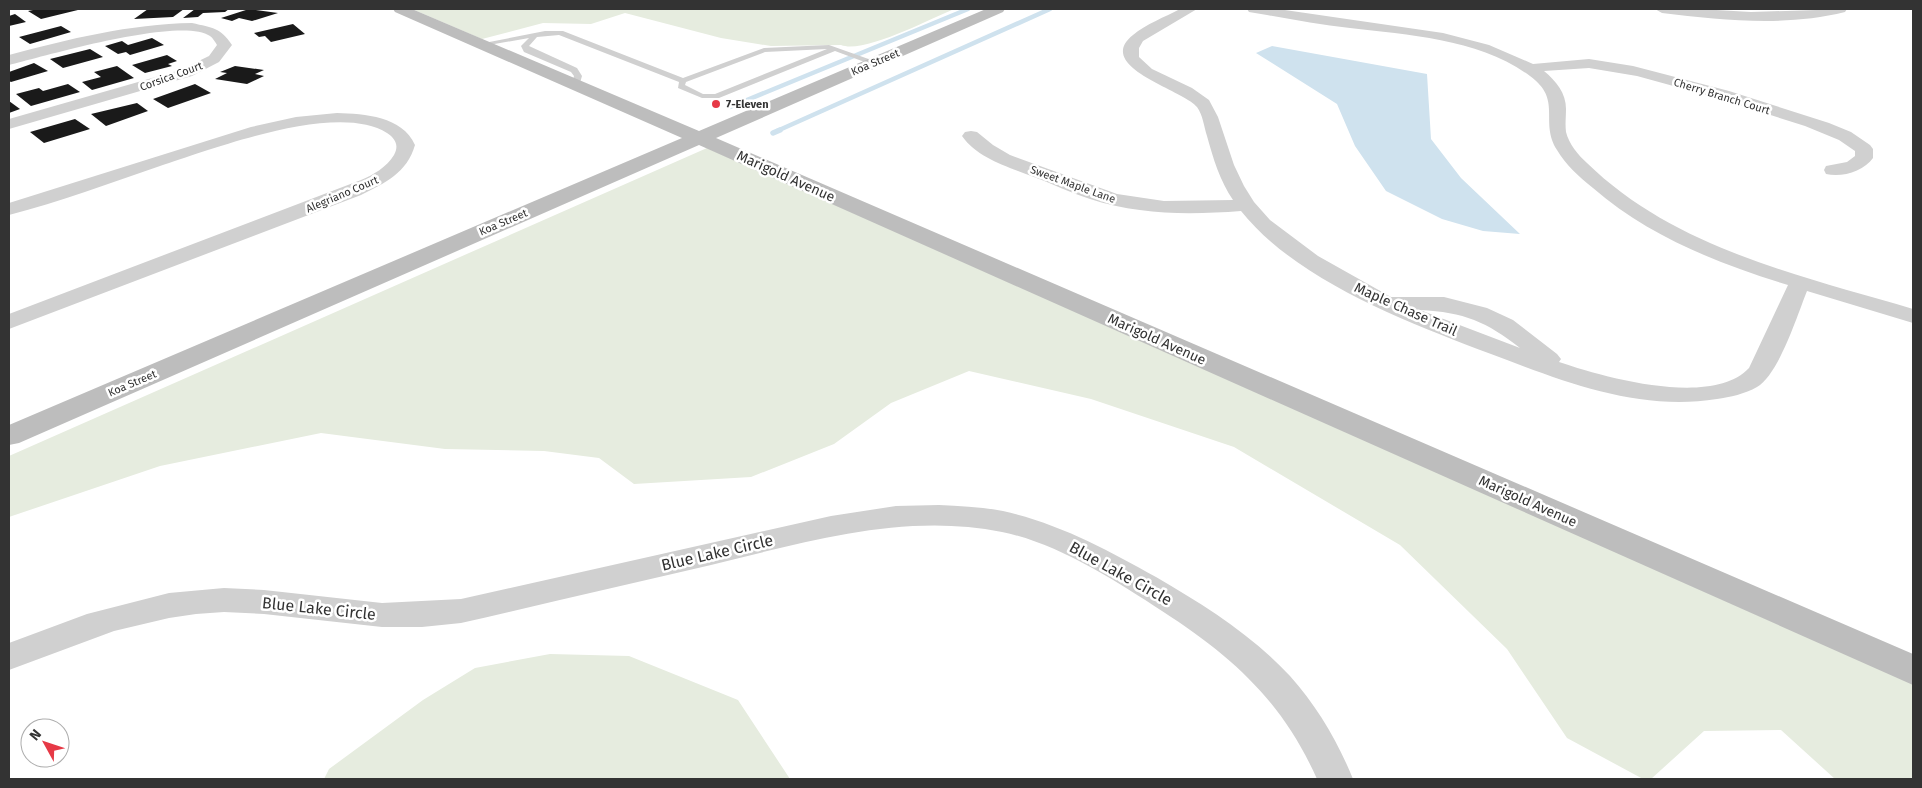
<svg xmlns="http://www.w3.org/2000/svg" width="1922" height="788" font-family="'Fira Sans',sans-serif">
  <rect width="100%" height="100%" fill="#fff"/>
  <path fill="#e6ecdf" d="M 412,9 L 954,9 C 930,19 864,54 841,45 L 771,46 L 721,38 L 625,13 L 591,24 L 543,23 L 482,39 Z
    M 707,148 L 1913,682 L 1913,779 L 1835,779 L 1781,730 L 1704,731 L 1651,779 L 1643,779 L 1567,738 L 1507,649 L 1400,545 L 1234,447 L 1091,399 L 969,371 L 891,403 L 834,444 L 751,477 L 634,484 L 599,458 L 544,451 L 445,449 L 321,433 L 160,466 L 9,517 L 9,456 Z
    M 550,654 L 629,656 L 738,700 L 790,779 L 324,779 L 329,769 L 423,700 L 475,668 Z"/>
  <path fill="#cfe2ee" d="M 1272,46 L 1427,74 L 1431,139 L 1461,178 L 1520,234 L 1483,231 L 1442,219 L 1386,191 L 1355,146 L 1337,104 L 1256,53 Z"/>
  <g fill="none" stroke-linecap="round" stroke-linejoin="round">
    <path stroke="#cfe2ee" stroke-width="4.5" d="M 730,107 L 968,9
      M 777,131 L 1050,9"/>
    <path stroke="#cfe2ee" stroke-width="5.5" d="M 773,133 L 780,130"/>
  </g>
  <path fill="#1a1a1a" d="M 38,9 L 82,9 L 41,19 L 28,11 Z
    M 148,9 L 184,9 L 173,17 L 134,19 Z
    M 195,9 L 229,9 L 225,12 L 203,13 L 198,17 L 183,18 Z
    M 249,9 L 278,13 L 252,21 L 239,18 L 232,21 L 221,18 Z
    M 15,14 L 26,22 L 9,26 L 9,16 Z
    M 293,24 L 305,34 L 271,42 L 265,36 L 259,37 L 254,33 Z
    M 61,26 L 71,32 L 30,44 L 19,37 Z
    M 152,38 L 164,45 L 130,55 L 126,52 L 118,54 L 105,46 L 122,41 L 128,45 Z
    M 90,49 L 103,57 L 63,68 L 50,59 Z
    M 167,55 L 177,61 L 168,64 L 172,66 L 145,73 L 132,65 Z
    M 34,63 L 48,71 L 11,82 L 9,81 L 9,72 Z
    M 117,66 L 134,78 L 92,90 L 82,82 L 101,77 L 94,72 Z
    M 235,66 L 264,70 L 255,74 L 264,76 L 247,84 L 215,79 L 227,73 L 220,72 Z
    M 68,84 L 80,92 L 31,106 L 16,94 L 39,88 L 43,91 Z
    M 195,84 L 211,93 L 168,108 L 153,99 Z
    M 9,101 L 20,109 L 9,113 Z
    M 137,103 L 148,111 L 106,126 L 91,114 Z
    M 75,119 L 90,129 L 44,143 L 30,132 Z"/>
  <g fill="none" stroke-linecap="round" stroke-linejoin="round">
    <path fill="#d0d0d0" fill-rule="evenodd" d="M 545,31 L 563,31 L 683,78 L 764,48 L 829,45 L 877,62 L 870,64 L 835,51 L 719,98 L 702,98 L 678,88 L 679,82 L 559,35 L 537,37 L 529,46 L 577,68 L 582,76 L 579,86 L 572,84 L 574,76 L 571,72 L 524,52 L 521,46 L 529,38 L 483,46 L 479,44 ZM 827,49 L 715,94 L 703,94 L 685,85 L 686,82 L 765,52 Z"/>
    <path fill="#d0d0d0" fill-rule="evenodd" d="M 1180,9 L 1197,9 L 1143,41 L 1139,48 L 1139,57 L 1152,69 L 1192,88 L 1209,100 L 1218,117 L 1234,165 L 1244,186 L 1254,202 L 1270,220 L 1318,256 L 1391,297 L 1444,297 L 1487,308 L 1513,320 L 1557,354 L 1561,359 L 1559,362 C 1603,377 1712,408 1749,368 L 1788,285 C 1719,264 1648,236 1593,188 C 1579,177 1566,165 1557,150 C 1539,121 1563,100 1530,76 C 1480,39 1409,35 1350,28 C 1322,25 1295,20 1267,15 L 1249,12 L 1247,9 L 1278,9 L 1443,33 L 1489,45 L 1533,64 L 1589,59 L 1633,66 L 1729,91 L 1829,123 L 1851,132 L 1870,145 L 1873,149 L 1873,158 C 1864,171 1842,178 1826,174 L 1824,170 L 1826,166 L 1847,162 L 1855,156 L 1855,151 L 1839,140 L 1805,126 L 1717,98 L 1637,76 L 1589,68 L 1544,71 C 1556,81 1566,93 1566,109 C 1566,117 1565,124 1566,132 C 1569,144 1578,155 1587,163 C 1674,248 1801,276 1913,309 L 1913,323 L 1807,291 C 1797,316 1779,374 1757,387 C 1745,394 1730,397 1717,399 C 1639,412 1562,381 1491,354 C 1409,323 1297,281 1241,211 C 1189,215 1140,215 1090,199 C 1071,193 1053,184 1034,177 C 1009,167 978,159 962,136 L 965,132 L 971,131 L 977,132 L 993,145 L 1010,155 L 1117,194 L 1164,201 L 1233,200 C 1220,181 1213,158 1207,136 C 1204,127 1203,115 1197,107 C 1184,90 1093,67 1133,35 C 1146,24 1165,17 1180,9 ZM 1420,310 C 1464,312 1487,322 1520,348 Z
      M 1655,9 L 1699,9 L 1751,12 L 1847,9 L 1845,12 C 1785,27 1722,20 1662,13 Z
      M 192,23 C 213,28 220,27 232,45 L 219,62 L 192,76 L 9,129 L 9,119 L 180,70 L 209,56 L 217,45 C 215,42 213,38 210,36 C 181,16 45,56 9,65 L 9,55 C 69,39 130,24 192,23 Z
      M 337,113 C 365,114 402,116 415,145 C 407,173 385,183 361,195 L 9,329 L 9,314 L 361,180 C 373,175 387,167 394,155 C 399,146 396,139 387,133 C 337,101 213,149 160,166 C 110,183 60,202 9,215 L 9,203 L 251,127 L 296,117 Z
      M 939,505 C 961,506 982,507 1003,511 C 1058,523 1108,550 1156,577 C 1204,605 1252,635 1290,676 C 1317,706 1338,742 1353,779 L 1317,779 C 1282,701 1233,657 1162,611 C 1116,581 1057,543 1002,532 C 904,512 806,542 711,565 C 628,584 544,604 461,623 L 422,627 L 382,627 L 264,614 L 224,612 L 196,614 L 169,618 L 114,631 L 9,670 L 9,643 L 87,614 L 169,593 L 224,588 L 264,590 L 382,603 L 461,599 L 831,516 L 896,506 Z"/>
    <path fill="#bdbdbd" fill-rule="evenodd" d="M 393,9 L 412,9 L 699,131 L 986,9 L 1005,9 L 1003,12 L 716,138 L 1913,654 L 1913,685 L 699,145 L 19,443 L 9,445 L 9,425 L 682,138 L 395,12 Z"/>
  </g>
  <circle fill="#e63946" stroke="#fff" stroke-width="2" cx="716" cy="104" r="5"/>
  <g text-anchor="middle" stroke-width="5" stroke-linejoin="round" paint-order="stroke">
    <g font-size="11" fill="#333" stroke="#fff">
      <text transform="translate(875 62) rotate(-23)" y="4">Koa Street</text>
      <text transform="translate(171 76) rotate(-20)" y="4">Corsica Court</text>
      <text transform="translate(1722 96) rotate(17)" y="4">Cherry Branch Court</text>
      <text transform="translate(1073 184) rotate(20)" y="4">Sweet Maple Lane</text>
      <text transform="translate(342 194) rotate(-23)" y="4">Alegriano Court</text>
      <text transform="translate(503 222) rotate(-23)" y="4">Koa Street</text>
      <text transform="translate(132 383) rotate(-23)" y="4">Koa Street</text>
    </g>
    <g font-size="11" font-weight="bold" fill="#333" stroke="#fff" text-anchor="start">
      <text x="726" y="108">7-Eleven</text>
    </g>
    <g font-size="14" fill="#333" stroke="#fff">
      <text transform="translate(786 176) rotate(24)" y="5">Marigold Avenue</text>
      <text transform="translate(1406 309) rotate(24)" y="5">Maple Chase Trail</text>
      <text transform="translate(1157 339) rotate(24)" y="5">Marigold Avenue</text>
      <text transform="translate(1528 501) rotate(24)" y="5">Marigold Avenue</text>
    </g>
    <g font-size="16" fill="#333" stroke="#fff">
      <text transform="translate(717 552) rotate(-13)" y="6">Blue Lake Circle</text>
      <text transform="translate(1121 573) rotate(29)" y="6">Blue Lake Circle</text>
      <text transform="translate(319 608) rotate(6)" y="6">Blue Lake Circle</text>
    </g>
  </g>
  <rect width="1922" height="788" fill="none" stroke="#333333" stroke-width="20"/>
  <g transform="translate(45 743) rotate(310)"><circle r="24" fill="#ffffff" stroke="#adadad"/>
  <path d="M0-4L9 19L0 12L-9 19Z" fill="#e63946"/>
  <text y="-8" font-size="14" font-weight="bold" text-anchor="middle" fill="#333333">N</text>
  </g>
</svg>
